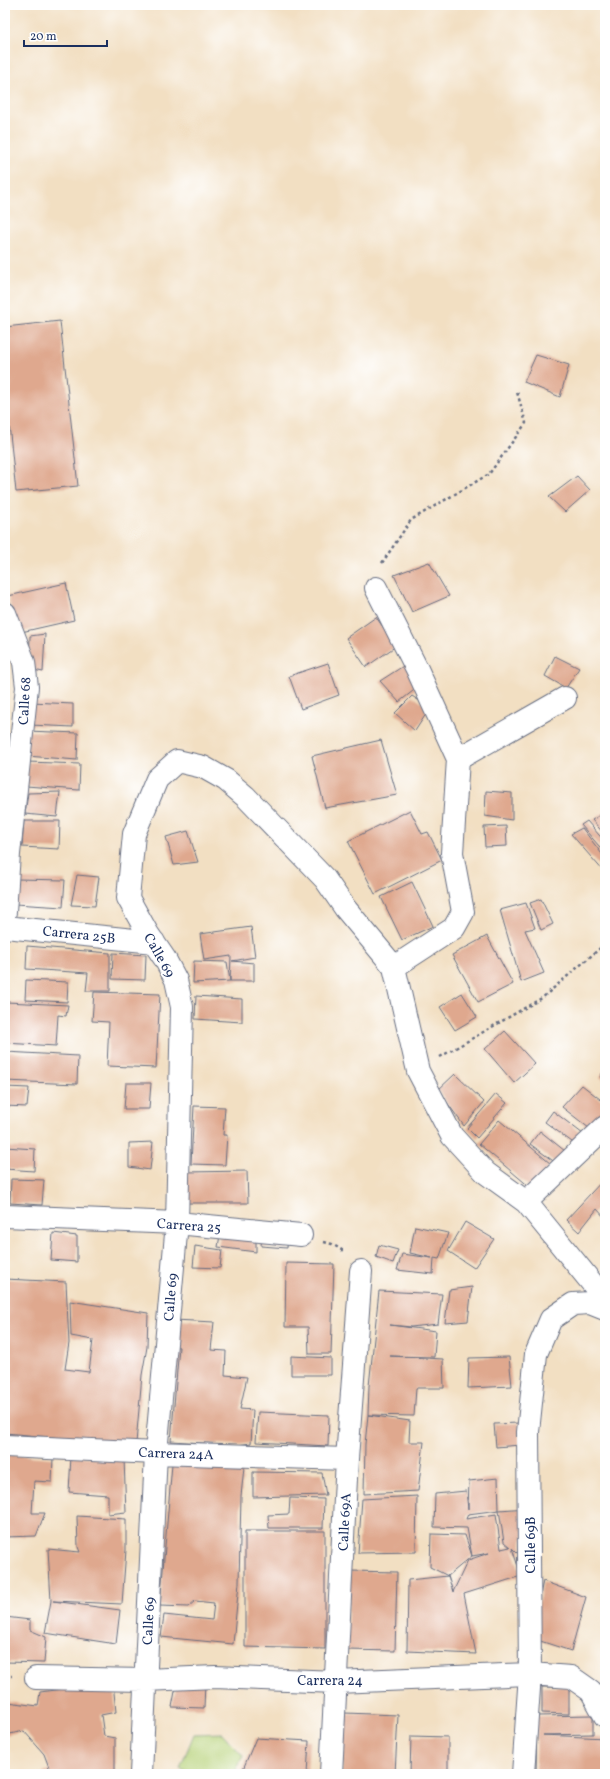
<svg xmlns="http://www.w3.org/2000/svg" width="610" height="1779" font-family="Vollkorn,serif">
  <rect width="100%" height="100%" fill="#fff"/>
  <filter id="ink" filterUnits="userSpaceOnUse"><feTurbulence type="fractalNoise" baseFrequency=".025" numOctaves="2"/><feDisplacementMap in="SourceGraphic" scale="8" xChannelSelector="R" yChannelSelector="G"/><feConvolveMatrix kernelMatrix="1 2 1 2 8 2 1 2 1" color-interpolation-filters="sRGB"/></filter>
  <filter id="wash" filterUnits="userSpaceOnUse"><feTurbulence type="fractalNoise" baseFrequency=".012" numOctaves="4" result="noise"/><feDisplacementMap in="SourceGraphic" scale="16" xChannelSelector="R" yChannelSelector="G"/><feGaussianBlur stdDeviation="0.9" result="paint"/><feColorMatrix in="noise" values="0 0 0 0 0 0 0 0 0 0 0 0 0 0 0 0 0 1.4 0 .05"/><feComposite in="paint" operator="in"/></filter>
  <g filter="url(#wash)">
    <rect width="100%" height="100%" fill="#f2dfc2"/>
    <path fill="#b6d177" stroke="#68806a" d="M 222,1733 L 243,1756 L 234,1774 L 189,1774 L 180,1768 L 194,1734 Z"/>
    <g id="blocks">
      <path fill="#dfa88e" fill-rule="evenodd" d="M 60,321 L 78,486 L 16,492 L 5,385 L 5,327 Z
        M 536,355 L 569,365 L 560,397 L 524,382 Z
        M 577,476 L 590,490 L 565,512 L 549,497 Z
        M 429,562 L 449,596 L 412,612 L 394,575 Z
        M 66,583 L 74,620 L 17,633 L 8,596 Z
        M 376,617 L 396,646 L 366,667 L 346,638 Z
        M 45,634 L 43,672 L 29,669 L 30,636 Z
        M 555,656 L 579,668 L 566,688 L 545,676 Z
        M 328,663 L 339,695 L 301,709 L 289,676 Z
        M 408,663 L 418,687 L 399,702 L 380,681 Z
        M 412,696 L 430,708 L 415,731 L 395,713 Z
        M 31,702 L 73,704 L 73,727 L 30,725 Z
        M 27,731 L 78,733 L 77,760 L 27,756 Z
        M 381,740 L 397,795 L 325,808 L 312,756 Z
        M 28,762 L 80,764 L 79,790 L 26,786 Z
        M 486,791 L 512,793 L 512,820 L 485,816 Z
        M 60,792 L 57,817 L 25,814 L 28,793 Z
        M 410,810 L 422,834 L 428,832 L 442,860 L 375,894 L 348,841 Z
        M 605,812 L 605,835 L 592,820 Z
        M 24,821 L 60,821 L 59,849 L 22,847 Z
        M 587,821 L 605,842 L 605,853 L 581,825 Z
        M 506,826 L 507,846 L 485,847 L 484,827 Z
        M 582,828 L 605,858 L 605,873 L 571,834 Z
        M 188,831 L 198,862 L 174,865 L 166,837 Z
        M 77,875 L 99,877 L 95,906 L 71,905 Z
        M 17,879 L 65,880 L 63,907 L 15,904 Z
        M 412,882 L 433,926 L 402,940 L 381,897 Z
        M 541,899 L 553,924 L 541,930 L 530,903 Z
        M 526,903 L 535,928 L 525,930 L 544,973 L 521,982 L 500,910 Z
        M 251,927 L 255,957 L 232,961 L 254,963 L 254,981 L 230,981 L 231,956 L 204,960 L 200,934 Z
        M 487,936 L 513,984 L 478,1002 L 452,955 Z
        M 27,946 L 110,953 L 110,991 L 86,991 L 88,973 L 26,969 Z
        M 113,953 L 146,955 L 145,980 L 112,979 Z
        M 194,961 L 227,962 L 230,981 L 193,983 Z
        M 26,980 L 68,982 L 67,1002 L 25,1000 Z
        M 94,992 L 160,994 L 156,1068 L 107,1066 L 109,1022 L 92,1021 Z
        M 462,993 L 477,1017 L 455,1030 L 440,1007 Z
        M 196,996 L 242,999 L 242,1022 L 195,1019 Z
        M 6,1002 L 68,1005 L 66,1016 L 58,1015 L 56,1046 L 5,1043 Z
        M 505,1031 L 535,1064 L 514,1083 L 485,1049 Z
        M 6,1052 L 78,1056 L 77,1084 L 5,1081 Z
        M 605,1069 L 605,1081 L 600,1077 Z
        M 455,1074 L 484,1102 L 464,1126 L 438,1090 Z
        M 126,1083 L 151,1083 L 149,1109 L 124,1109 Z
        M 582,1085 L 605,1103 L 605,1119 L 594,1132 L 562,1107 Z
        M 5,1087 L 29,1088 L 27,1107 L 5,1106 Z
        M 496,1094 L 507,1103 L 477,1138 L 467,1128 Z
        M 194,1106 L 225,1107 L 223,1135 L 227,1135 L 225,1165 L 191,1164 Z
        M 553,1111 L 583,1134 L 576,1145 L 545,1122 Z
        M 499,1120 L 551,1164 L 531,1188 L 479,1144 Z
        M 540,1131 L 565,1151 L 556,1163 L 530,1144 Z
        M 153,1142 L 150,1170 L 129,1167 L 129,1143 Z
        M 5,1147 L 35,1149 L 34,1171 L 5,1169 Z
        M 247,1171 L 248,1203 L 187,1203 L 187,1172 Z
        M 11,1179 L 44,1180 L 42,1205 L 10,1203 Z
        M 603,1180 L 605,1181 L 605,1218 L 597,1209 L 579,1232 L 566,1220 Z
        M 465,1222 L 494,1239 L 474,1268 L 448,1251 Z
        M 415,1226 L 448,1233 L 439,1259 L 434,1258 L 433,1274 L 397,1270 L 402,1254 L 432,1258 L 410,1253 Z
        M 256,1232 L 256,1252 L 218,1247 L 220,1235 Z
        M 53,1233 L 77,1236 L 77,1262 L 51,1260 Z
        M 288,1235 L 287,1248 L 261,1246 L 262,1236 Z
        M 379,1245 L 398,1250 L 393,1263 L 376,1257 Z
        M 195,1246 L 222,1250 L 220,1268 L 193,1267 Z
        M 286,1263 L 334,1264 L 331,1354 L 309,1354 L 308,1327 L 285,1327 Z
        M 5,1279 L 66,1282 L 69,1343 L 65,1369 L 89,1372 L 93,1340 L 71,1336 L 70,1301 L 148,1313 L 147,1347 L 142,1375 L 136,1443 L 84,1440 L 5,1433 Z
        M 472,1287 L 468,1321 L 445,1323 L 449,1290 Z
        M 379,1291 L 442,1294 L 438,1324 L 411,1327 L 390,1325 L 436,1331 L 434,1357 L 390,1356 L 443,1359 L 444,1388 L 416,1388 L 414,1416 L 368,1415 L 369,1386 Z
        M 174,1320 L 214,1322 L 211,1350 L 226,1351 L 225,1375 L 247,1377 L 240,1409 L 253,1410 L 251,1443 L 237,1445 L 171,1441 L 179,1347 L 173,1346 Z
        M 291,1356 L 331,1358 L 331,1375 L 291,1375 Z
        M 509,1357 L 512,1386 L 468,1388 L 469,1358 Z
        M 258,1412 L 329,1415 L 328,1446 L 256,1442 Z
        M 368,1415 L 410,1421 L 409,1442 L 424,1442 L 418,1491 L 364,1494 L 365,1444 Z
        M 519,1423 L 520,1445 L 496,1447 L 494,1424 Z
        M 5,1454 L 53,1458 L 52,1482 L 34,1481 L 32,1513 L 45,1513 L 36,1536 L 5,1537 Z
        M 71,1456 L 124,1459 L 126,1512 L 108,1514 L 108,1495 L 69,1492 Z
        M 172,1464 L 244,1467 L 241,1496 L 239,1583 L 233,1644 L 161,1637 L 164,1615 L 212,1620 L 214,1603 L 195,1601 L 188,1607 L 160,1606 Z
        M 253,1472 L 322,1473 L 326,1495 L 253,1497 Z
        M 498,1478 L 499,1510 L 527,1508 L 520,1556 L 512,1548 L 521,1576 L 464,1594 L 476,1654 L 407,1651 L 408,1580 L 448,1576 L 453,1592 L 468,1560 L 489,1553 L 472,1556 L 467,1528 L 434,1527 L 435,1494 L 466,1491 L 468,1509 L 469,1481 ZM 499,1510 L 504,1542 L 510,1547 L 501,1549 L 496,1514 L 466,1519 L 468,1514 Z
        M 417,1496 L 416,1552 L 358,1553 L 362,1499 Z
        M 290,1498 L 324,1499 L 323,1528 L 269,1528 L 268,1515 L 289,1514 Z
        M 77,1516 L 126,1519 L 126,1550 L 122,1604 L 53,1601 L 120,1610 L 116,1644 L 45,1633 L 51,1601 L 48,1549 L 80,1552 L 78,1547 Z
        M 245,1531 L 325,1531 L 325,1649 L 245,1647 Z
        M 431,1534 L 465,1535 L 472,1556 L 448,1576 L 430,1567 Z
        M 350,1571 L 397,1572 L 395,1651 L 346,1650 Z
        M 543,1581 L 586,1597 L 571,1651 L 531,1638 Z
        M 5,1617 L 30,1620 L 30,1630 L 46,1637 L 44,1663 L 5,1662 Z
        M 177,1681 L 205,1682 L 204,1708 L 172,1707 Z
        M 113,1683 L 116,1712 L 101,1715 L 104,1736 L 115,1738 L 115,1774 L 44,1774 L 43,1772 L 50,1770 L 44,1754 L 24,1731 L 5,1735 L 5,1691 L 9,1692 L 8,1702 L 38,1706 L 40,1692 Z
        M 542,1687 L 569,1687 L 569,1714 L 542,1713 Z
        M 345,1713 L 398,1715 L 395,1774 L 342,1774 Z
        M 593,1715 L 593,1734 L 543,1735 L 605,1738 L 605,1774 L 536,1774 L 537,1716 Z
        M 411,1736 L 448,1737 L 448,1774 L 410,1774 Z
        M 256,1738 L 309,1741 L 307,1774 L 241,1774 Z"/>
    </g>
  </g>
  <g filter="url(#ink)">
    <use href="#blocks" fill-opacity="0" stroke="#666d81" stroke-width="1"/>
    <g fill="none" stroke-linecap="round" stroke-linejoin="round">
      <defs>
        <path id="street" d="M 376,588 L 417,669 L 458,759 L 452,853 L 463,912 L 454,928 L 394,967
          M 5,613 L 24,662 L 27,687 L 9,854 L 5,912
          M 458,759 L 565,698
          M 5,927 L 154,942
          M 526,1202 L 605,1127
          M 5,1216 L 177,1223 L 301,1235
          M 5,1446 L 156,1453 L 347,1459
          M 36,1678 L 145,1680 L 215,1677 L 336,1682 L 530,1674 L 571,1677 L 591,1691 L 605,1716
          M 141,1774 L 156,1453 L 177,1223 L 182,1007 L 176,980 L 165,959 L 148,934 L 128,898 L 134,834 L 157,779 L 177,761 L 203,767 L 226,780 L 246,797 L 325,879 L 345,908 L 394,967 L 418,1071 L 452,1136 L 486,1173 L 526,1202 L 605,1299
          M 331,1774 L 347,1459 L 361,1271
          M 523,1774 L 530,1674 L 528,1432 L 536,1354 L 551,1319 L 573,1304 L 590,1303 L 605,1309"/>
      </defs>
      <use href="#street" stroke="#666d81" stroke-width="24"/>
      <path stroke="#666d81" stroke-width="2.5" stroke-dasharray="3 3" stroke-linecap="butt" d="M 382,563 L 411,520 L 489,474 L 526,423 L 517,392
        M 440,1057 L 542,998 L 605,944
        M 324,1242 L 332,1244 L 345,1252
        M 5,1676 L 12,1676"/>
      <use href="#street" stroke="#fff" stroke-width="22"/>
    </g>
  </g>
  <g text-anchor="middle" stroke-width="3.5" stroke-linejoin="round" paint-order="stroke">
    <g font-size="14" fill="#1b2f5e" stroke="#fff">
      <text transform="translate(24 701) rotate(-87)" y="5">Calle 68</text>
      <text transform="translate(79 934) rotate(6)" y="5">Carrera 25B</text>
      <text transform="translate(160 955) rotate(60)" y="5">Calle 69</text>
      <text transform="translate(189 1225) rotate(4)" y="5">Carrera 25</text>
      <text transform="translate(170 1297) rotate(-85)" y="5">Calle 69</text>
      <text transform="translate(176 1453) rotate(2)" y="5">Carrera 24A</text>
      <text transform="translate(344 1522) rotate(-87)" y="5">Calle 69A</text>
      <text transform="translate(530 1545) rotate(-90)" y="5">Calle 69B</text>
      <text transform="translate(148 1621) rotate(-87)" y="5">Calle 69</text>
      <text x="330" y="1685">Carrera 24</text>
    </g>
  </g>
  <rect width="610" height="1779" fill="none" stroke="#fff" stroke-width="20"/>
  <path d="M24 40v6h83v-6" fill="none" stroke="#1b2f5e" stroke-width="2"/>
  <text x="30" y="40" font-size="12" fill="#1b2f5e" stroke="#ffffff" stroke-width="3" paint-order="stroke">20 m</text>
</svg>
